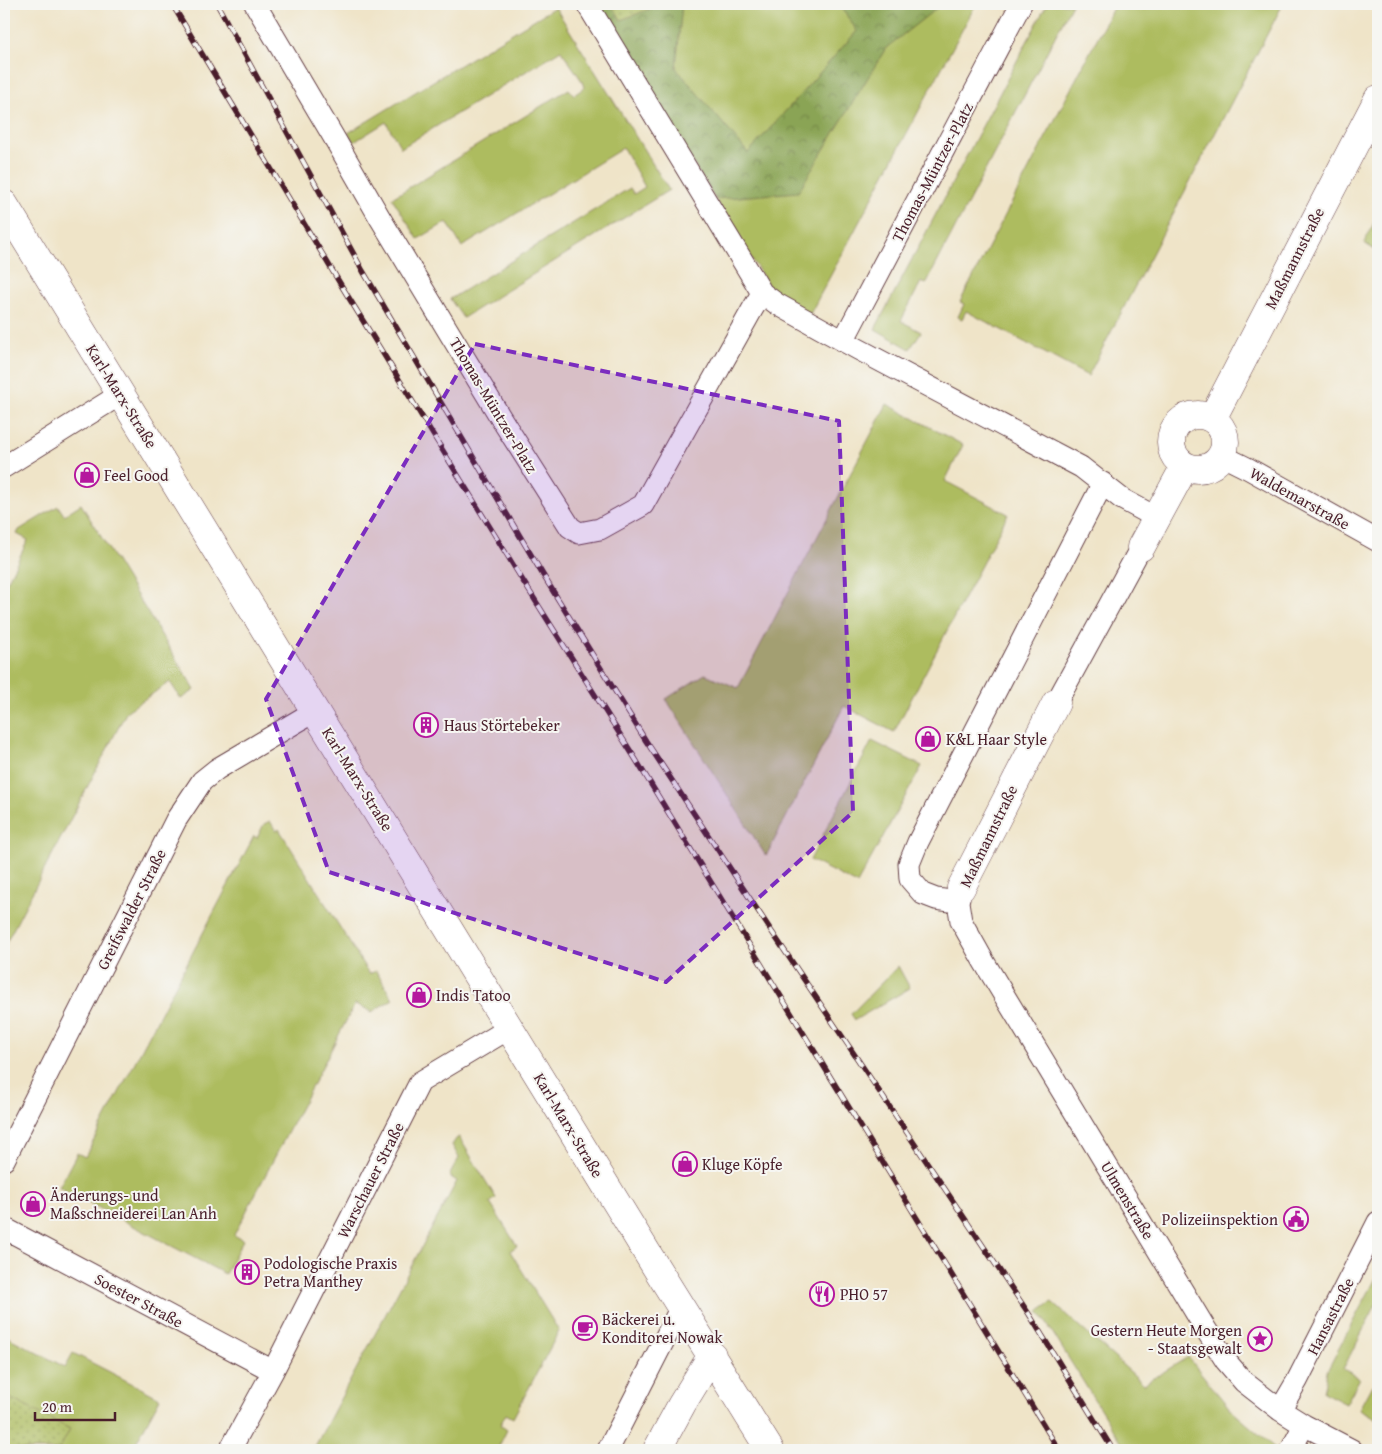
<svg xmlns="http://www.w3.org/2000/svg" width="1382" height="1454" font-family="'Gentium Book Plus',serif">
  <defs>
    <pattern id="forest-crowns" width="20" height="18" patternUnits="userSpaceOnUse" patternTransform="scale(1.25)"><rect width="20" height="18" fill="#8aa455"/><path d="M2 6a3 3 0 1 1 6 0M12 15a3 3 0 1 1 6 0" fill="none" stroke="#738547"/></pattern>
    <pattern id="park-dots" width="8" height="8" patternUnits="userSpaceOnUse" patternTransform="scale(1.25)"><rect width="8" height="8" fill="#adbc5e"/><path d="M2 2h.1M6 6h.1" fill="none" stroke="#8f984e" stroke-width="1.8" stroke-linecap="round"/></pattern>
  </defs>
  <rect width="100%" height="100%" fill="#f6f6f2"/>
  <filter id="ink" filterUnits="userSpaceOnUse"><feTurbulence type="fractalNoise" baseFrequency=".02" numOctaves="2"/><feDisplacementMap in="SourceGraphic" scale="10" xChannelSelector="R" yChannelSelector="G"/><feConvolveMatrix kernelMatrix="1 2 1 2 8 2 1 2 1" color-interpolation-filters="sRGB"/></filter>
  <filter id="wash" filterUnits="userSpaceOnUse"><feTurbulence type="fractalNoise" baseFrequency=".0096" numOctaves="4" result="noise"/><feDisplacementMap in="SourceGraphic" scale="20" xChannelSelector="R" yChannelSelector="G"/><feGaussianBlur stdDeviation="1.12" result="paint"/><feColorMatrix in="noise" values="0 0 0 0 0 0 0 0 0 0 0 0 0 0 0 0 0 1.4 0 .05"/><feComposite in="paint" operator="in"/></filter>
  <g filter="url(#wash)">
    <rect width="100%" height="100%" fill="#efe4c8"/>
    <path fill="#adbc5e" stroke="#7c6e44" d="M 595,4 L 976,4 L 810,314 L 774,295 Z
      M 1047,4 L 1072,4 L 926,284 L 921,282 L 901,321 L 921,332 L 910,349 L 875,329 Z
      M 1115,4 L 1283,4 L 1088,376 L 966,311 L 962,319 L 958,317 L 964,304 L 960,302 Z
      M 555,7 L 669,190 L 463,318 L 450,299 L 630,188 L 634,194 L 645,187 L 623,148 L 462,247 L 447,222 L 418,239 L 392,198 L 569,89 L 574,95 L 584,88 L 582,81 L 561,50 L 401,148 L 386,122 L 354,142 L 348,133 Z
      M 1378,215 L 1378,252 L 1364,243 Z
      M 887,404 L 963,445 L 945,481 L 1008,514 L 894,732 L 844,706 L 766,856 L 666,699 L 705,674 L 738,688 Z
      M 81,504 L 195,690 L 181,699 L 170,682 L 127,711 L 4,947 L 4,588 L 28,540 L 17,534 L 19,530 L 58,506 L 64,515 Z
      M 872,741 L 922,766 L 857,884 L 810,860 Z
      M 270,821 L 276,831 L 279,829 L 369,974 L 376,971 L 393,999 L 372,1012 L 355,1004 L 234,1235 L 243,1240 L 225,1274 L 59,1187 L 77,1153 L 85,1157 L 254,836 L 257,838 L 264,824 Z
      M 898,966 L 910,988 L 855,1020 L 851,1014 Z
      M 459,1137 L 496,1198 L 490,1203 L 517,1246 L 510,1251 L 559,1331 L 513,1418 L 506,1414 L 500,1425 L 507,1430 L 497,1450 L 313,1450 L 457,1181 L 449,1176 L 459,1158 L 452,1145 L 456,1139 Z
      M 1376,1278 L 1378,1280 L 1378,1301 L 1343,1369 L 1360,1378 L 1346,1404 L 1323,1392 L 1327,1371 Z
      M 1052,1302 L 1144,1384 L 1188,1357 L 1231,1410 L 1277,1450 L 1126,1450 L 1039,1311 Z
      M 4,1335 L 65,1367 L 73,1353 L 160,1398 L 132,1450 L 4,1450 Z
      M 1372,1385 L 1378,1388 L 1378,1419 L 1359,1409 Z"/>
    <path fill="url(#forest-crowns)" stroke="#6a6240" d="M 595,4 L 682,4 L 676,68 L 748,153 L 857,31 L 839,4 L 942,4 L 886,48 L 798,192 L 715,199 Z"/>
    <path fill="url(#park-dots)" stroke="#7c6e44" d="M 611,4 L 652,4 L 652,8 L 621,20 Z
      M 4,1395 L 70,1429 L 59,1450 L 4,1450 Z"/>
  </g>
  <g filter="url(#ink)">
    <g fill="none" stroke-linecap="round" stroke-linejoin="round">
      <defs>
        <path id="street" d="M 255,4 L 333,136 L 380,218 L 502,420 L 570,527 L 579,533 L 600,529 L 643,505 L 752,310 L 762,293
          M 587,4 L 762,293 L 777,304 L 858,349 L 1081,467 L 1122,499 L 1157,518
          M 843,341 L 1021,4
          M 1221,455 L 1249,469 L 1378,541
          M 4,467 L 121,394
          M 1056,703 L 1141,547
          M 961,888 L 958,902 L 961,921 L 984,962 L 1205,1328 L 1226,1361 L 1244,1382 L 1280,1410 L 1304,1425 L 1352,1450
          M 958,902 L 936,899 L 923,894 L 910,879 L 909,864 L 918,842 L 1103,483
          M 4,1160 L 176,820 L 202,781 L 217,769 L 315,711
          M 4,1228 L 273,1371
          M 1280,1410 L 1297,1381 L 1378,1222
          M 230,1450 L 273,1371 L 420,1082 L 510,1028
          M 608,1450 L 681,1307
          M 1291,1450 L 1304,1425"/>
        <path id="secondary" d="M 4,204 L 657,1269 L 770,1450
          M1171 442a27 27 0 1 1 54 0a27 27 0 1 1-54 0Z
          M 1212,419 L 1378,99
          M 1141,547 L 1185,466
          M 961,888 L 1056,703
          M 657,1450 L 682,1404 L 712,1355"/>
      </defs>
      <use href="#street" stroke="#633d43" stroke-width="23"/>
      <use href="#secondary" stroke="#633d43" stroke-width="29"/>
      <use href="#street" stroke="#fff" stroke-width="21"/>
      <use href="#secondary" stroke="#fff" stroke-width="28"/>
      <defs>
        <path id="rail" d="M 172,4 L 341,285 L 523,581 L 633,755 L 1059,1450
          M 217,4 L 363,271 L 543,575 L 646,741 L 772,932 L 1029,1314 L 1113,1450"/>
      </defs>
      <use href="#rail" stroke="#4a1f2b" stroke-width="5.5"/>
      <use href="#rail" stroke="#f6f6f2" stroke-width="4" stroke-dasharray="11" stroke-linecap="butt"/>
    </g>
  </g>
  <path fill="#7b2cbf" fill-opacity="0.2" stroke="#7b2cbf" stroke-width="4" stroke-dasharray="10 6" stroke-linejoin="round" d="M 475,344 L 839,421 L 853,812 L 666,982 L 329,872 L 266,699 Z"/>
  <defs>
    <symbol id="shop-ring" viewBox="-11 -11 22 22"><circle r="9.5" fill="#f6f6f2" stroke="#b5179e" stroke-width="1.5"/><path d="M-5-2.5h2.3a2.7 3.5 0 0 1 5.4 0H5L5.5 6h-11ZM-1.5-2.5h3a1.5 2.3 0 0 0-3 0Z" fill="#b5179e"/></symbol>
    <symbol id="building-ring" viewBox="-11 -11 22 22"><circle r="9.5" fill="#f6f6f2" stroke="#b5179e" stroke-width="1.5"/><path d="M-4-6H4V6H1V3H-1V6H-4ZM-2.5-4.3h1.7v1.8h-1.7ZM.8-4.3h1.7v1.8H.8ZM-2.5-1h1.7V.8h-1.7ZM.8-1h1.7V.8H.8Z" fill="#b5179e"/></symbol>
    <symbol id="civic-ring" viewBox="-11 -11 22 22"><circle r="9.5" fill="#f6f6f2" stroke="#b5179e" stroke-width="1.5"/><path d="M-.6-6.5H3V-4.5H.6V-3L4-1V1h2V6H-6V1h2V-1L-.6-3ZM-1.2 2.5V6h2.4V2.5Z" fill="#b5179e"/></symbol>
    <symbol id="restaurant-ring" viewBox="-11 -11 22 22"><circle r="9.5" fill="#f6f6f2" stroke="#b5179e" stroke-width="1.5"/><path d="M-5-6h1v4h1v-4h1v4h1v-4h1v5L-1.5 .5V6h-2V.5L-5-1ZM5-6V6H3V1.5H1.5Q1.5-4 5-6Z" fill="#b5179e"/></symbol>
    <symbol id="cafe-ring" viewBox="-11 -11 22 22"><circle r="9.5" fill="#f6f6f2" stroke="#b5179e" stroke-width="1.5"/><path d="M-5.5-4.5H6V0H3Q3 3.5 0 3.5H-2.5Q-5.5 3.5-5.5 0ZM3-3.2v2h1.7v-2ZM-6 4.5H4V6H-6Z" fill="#b5179e"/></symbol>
    <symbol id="sight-ring" viewBox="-11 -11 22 22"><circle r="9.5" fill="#f6f6f2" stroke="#b5179e" stroke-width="1.5"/><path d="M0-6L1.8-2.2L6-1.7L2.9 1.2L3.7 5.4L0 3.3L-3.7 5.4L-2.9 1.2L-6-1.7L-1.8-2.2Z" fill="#b5179e"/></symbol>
  </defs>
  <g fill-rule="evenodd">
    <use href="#shop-ring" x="73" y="461" width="28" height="28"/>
    <use href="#building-ring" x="412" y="711" width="28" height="28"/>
    <use href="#shop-ring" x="914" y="725" width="28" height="28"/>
    <use href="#shop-ring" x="405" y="981" width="28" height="28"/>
    <use href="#shop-ring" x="671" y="1150" width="28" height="28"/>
    <use href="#shop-ring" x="19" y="1190" width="28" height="28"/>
    <use href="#civic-ring" x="1282" y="1205" width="28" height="28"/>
    <use href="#building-ring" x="233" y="1258" width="28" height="28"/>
    <use href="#restaurant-ring" x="808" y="1280" width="28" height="28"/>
    <use href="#cafe-ring" x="571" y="1314" width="28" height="28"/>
    <use href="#sight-ring" x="1246" y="1325" width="28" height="28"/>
  </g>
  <g text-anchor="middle" stroke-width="4" stroke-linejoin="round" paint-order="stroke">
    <g font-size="16" fill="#4a1f2b" stroke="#f6f6f2">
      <text transform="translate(932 172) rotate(-62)" y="6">Thomas-Müntzer-Platz</text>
      <text transform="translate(1294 258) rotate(-63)" y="6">Maßmannstraße</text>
      <text transform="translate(122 396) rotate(58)" y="6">Karl-Marx-Straße</text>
      <text transform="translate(494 405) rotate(59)" y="6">Thomas-Müntzer-Platz</text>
      <text transform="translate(1300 498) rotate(29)" y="6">Waldemarstraße</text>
      <text transform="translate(358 779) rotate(58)" y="6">Karl-Marx-Straße</text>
      <text transform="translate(988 836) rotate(-64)" y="6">Maßmannstraße</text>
      <text transform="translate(131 909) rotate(-63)" y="6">Greifswalder Straße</text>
      <text transform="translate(569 1125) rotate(59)" y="6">Karl-Marx-Straße</text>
      <text transform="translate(370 1180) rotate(-63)" y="6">Warschauer Straße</text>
      <text transform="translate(1128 1200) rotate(59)" y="6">Ulmenstraße</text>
      <text transform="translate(139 1300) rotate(28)" y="6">Soester Straße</text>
      <text transform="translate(1330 1316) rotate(-63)" y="6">Hansastraße</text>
    </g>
    <g font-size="16" fill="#4a1f2b" stroke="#f6f6f2" text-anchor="start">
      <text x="104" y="481">Feel Good</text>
      <text x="444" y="731">Haus Störtebeker</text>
      <text x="946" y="745">K&amp;L Haar Style</text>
      <text x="436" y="1001">Indis Tatoo</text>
      <text x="702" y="1170">Kluge Köpfe</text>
      <text x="50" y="1201">Änderungs- und<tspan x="50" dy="18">Maßschneiderei Lan Anh</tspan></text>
      <text x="1278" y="1225" text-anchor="end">Polizeiinspektion</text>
      <text x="264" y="1269">Podologische Praxis<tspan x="264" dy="18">Petra Manthey</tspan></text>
      <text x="840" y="1300">PHO 57</text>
      <text x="602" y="1325">Bäckerei u.<tspan x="602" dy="18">Konditorei Nowak</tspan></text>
      <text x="1242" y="1336" text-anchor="end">Gestern Heute Morgen<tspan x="1242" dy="18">- Staatsgewalt</tspan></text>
    </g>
  </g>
  <rect width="1382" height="1454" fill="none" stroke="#f6f6f2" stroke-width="20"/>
  <path d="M35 1412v8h80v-8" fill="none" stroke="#4a1f2b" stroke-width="2.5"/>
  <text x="42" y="1412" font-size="15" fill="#4a1f2b" stroke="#f6f6f2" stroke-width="4" paint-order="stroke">20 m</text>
</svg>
